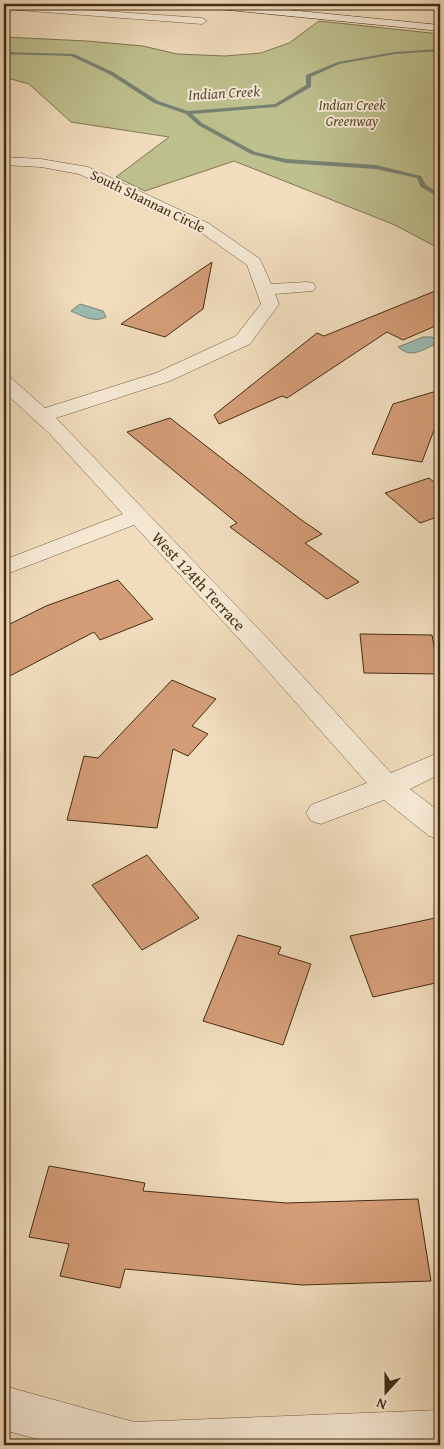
<svg xmlns="http://www.w3.org/2000/svg" width="444" height="1449" font-family="'Gentium Book Plus',serif">
  <rect width="100%" height="100%" fill="#f1ddbd"/>
  <filter id="stains"><feTurbulence type="fractalNoise" baseFrequency=".004" numOctaves="4"/><feColorMatrix values="0 0 0 0 .2 0 0 0 0 .09 0 0 0 0 .02 0 0 0 .5 -.17"/></filter>
  <radialGradient id="worn" r=".72"><stop offset=".6" stop-color="#630" stop-opacity="0"/><stop offset="1" stop-color="#630" stop-opacity=".3"/></radialGradient>
  <path fill="#bec08e" stroke="#807651" d="M 319,21 L 440,34 L 440,249 L 395,225 L 234,161 L 145,191 L 116,177 L 169,137 L 71,122 L 29,84 L 4,77 L 4,37 L 87,41 L 143,46 L 177,54 L 225,56 L 261,53 L 289,43 Z"/>
  <path fill="#9bbbb2" stroke="#788273" d="M 80,304 L 103,311 L 106,317 C 94,323 82,316 71,311 Z
    M 423,337 L 432,337 L 437,340 L 435,342 L 436,344 C 421,350 412,359 398,347 Z"/>
  <g fill="none" stroke-linecap="round" stroke-linejoin="round">
    <path fill="#788273" fill-rule="evenodd" d="M 440,49 L 440,51 L 395,54 L 339,64 L 311,77 L 311,87 L 276,107 L 192,114 L 202,123 L 255,152 L 286,159 L 376,165 L 421,176 L 426,185 L 440,194 L 440,198 L 421,187 L 417,178 L 376,169 L 286,163 L 251,154 L 198,125 L 186,114 L 154,103 L 109,74 L 71,56 L 4,54 L 4,52 L 74,54 L 113,72 L 158,101 L 188,111 L 275,104 L 306,85 L 306,75 L 338,62 L 395,52 Z"/>
  </g>
  <path fill="#d49d77" stroke="#432d14" d="M 212,262 L 203,309 L 165,337 L 121,324 Z
    M 440,289 L 440,324 L 403,340 L 387,332 L 287,398 L 282,396 L 219,424 L 214,415 L 317,333 L 324,336 Z
    M 440,390 L 440,414 L 422,462 L 372,454 L 393,404 Z
    M 170,418 L 300,519 L 322,534 L 305,543 L 359,582 L 327,599 L 230,527 L 237,523 L 127,432 Z
    M 429,478 L 440,487 L 440,516 L 420,523 L 385,493 Z
    M 118,580 L 153,619 L 100,640 L 94,632 L 4,679 L 4,627 L 46,606 Z
    M 360,634 L 432,635 L 439,674 L 364,673 Z
    M 172,680 L 216,699 L 192,726 L 208,734 L 188,756 L 173,749 L 157,828 L 67,820 L 84,756 L 98,758 Z
    M 147,855 L 199,918 L 142,950 L 92,885 Z
    M 440,917 L 440,982 L 373,997 L 350,936 Z
    M 238,935 L 281,947 L 278,954 L 311,964 L 283,1045 L 203,1021 Z
    M 49,1166 L 145,1183 L 143,1191 L 286,1203 L 418,1199 L 431,1281 L 302,1285 L 125,1269 L 120,1288 L 60,1276 L 69,1244 L 29,1237 Z"/>
  <g fill="none" stroke-linecap="round" stroke-linejoin="round">
    <defs>
      <path id="minor" d="M 4,4 L 202,18 L 207,21 L 202,24 L 4,9 Z
        M 4,157 L 41,159 L 88,167 L 208,223 L 260,259 L 271,284 L 307,282 L 313,283 L 316,287 L 313,291 L 275,294 L 279,304 L 250,344 L 170,381 L 56,418 L 271,642 L 391,773 L 440,752 L 440,774 L 410,789 L 440,812 L 440,839 L 429,836 L 384,800 L 321,824 L 311,821 L 306,813 L 311,805 L 367,783 L 253,654 L 134,525 L 4,575 L 4,560 L 123,514 L 50,434 L 4,392 L 4,376 L 11,378 L 45,408 L 156,373 L 236,336 L 261,304 L 247,265 L 196,229 L 79,174 L 41,167 L 4,165 Z
        M 4,1386 L 134,1422 L 440,1410 L 440,1445 L 59,1445 L 4,1430 Z"/>
      <path id="secondary" d="M 193,4 L 228,4 L 440,25 L 440,31 L 198,7 Z"/>
    </defs>
    <use href="#minor" stroke="#6e593e" stroke-width="1"/>
    <use href="#secondary" stroke="#432d14" stroke-width="1"/>
    <use href="#minor" fill="#f6e9d4" fill-rule="evenodd"/>
    <use href="#secondary" fill="#f6e9d4" fill-rule="evenodd"/>
  </g>
  <g text-anchor="middle" stroke-width="4" stroke-linejoin="round" paint-order="stroke">
    <g font-size="14" font-style="italic" fill="#5c4a2c" stroke="#f6e9d4">
      <text x="352" y="110">Indian Creek<tspan x="352" dy="16">Greenway</tspan></text>
    </g>
    <g font-size="14" fill="#432d14" stroke="#f6e9d4">
      <text transform="translate(148 201) rotate(26)" y="5">South Shannan Circle</text>
    </g>
    <g font-size="15" font-style="italic" fill="#59503c" stroke="#f6e9d4">
      <text transform="translate(224 93) rotate(-3)" y="5">Indian Creek</text>
    </g>
    <g font-size="16" fill="#432d14" stroke="#f6e9d4">
      <text transform="translate(199 581) rotate(47)" y="6">West 124th Terrace</text>
    </g>
  </g>
  <rect width="444" height="1449" fill="none" stroke="#f1ddbd" stroke-width="20"/>
  <rect x="5" y="5" width="434" height="1439" fill="none" stroke="#432d14" stroke-width="2.5"/>
  <rect x="10" y="10" width="424" height="1429" fill="none" stroke="#432d14"/>
  <g transform="translate(386 1392) rotate(201)" stroke="#f6e9d4" stroke-width="4" paint-order="stroke">
  <path d="M0-4L9 19L0 12L-9 19Z" fill="#432d14"/>
  <text y="-8" font-size="14" font-weight="bold" text-anchor="middle" fill="#432d14">N</text>
  </g>
  <rect width="100%" height="100%" filter="url(#stains)"/>
  <rect width="100%" height="100%" fill="url(#worn)"/>
</svg>
